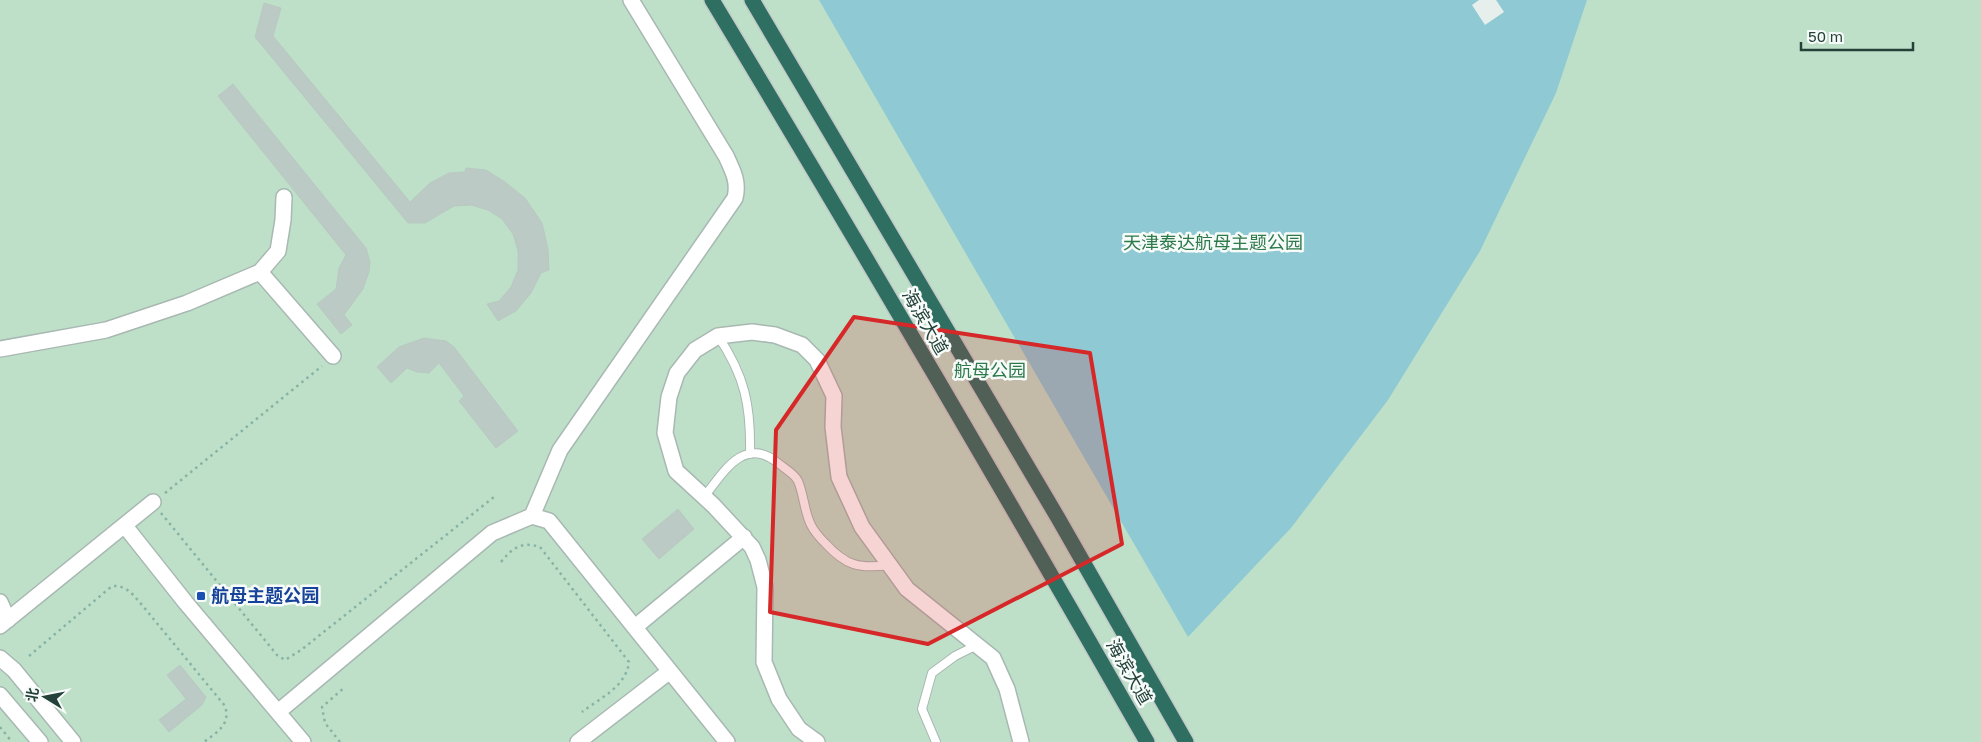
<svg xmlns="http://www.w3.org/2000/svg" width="1981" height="742" font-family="'Golos Text','Noto Sans SC',sans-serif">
  <rect width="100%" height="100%" fill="#e6efeb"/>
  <path fill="#bfe0c8" d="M 0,0 L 1981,0 L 1981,742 L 0,742 Z"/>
  <path fill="#8ec9d4" d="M 819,0 L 1587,0 L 1556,93 L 1480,251 L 1388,400 L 1291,528 L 1188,637 Z"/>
  <path fill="#e6efeb" d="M 1479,0 L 1496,0 L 1504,12 L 1485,25 L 1472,5 Z"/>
  <path fill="#bbcac4" stroke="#b8c9c2" d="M 264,3 L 281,8 L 273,36 L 410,202 L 430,183 L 449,173 L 465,172 L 466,168 L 486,170 L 505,182 L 525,198 L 542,223 L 548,249 L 549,270 L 541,273 L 531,293 L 516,311 L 498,321 L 487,304 L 499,301 L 511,287 L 518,270 L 518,251 L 513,234 L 502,219 L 488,210 L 471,205 L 454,206 L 425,223 L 408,223 L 255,37 Z
    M 233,84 L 366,248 L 370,262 L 369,272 L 363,289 L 344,315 L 352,325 L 341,334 L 317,304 L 336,289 L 339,268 L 346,255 L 218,96 Z
    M 424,338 L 446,341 L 454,347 L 518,431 L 496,448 L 459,401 L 464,396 L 439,363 L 429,373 L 417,372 L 407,368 L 391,383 L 377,367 L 399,347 Z
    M 678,509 L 694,529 L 659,559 L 642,539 Z
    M 180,665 L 206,697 L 202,705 L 169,732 L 159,720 L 186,699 L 167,675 Z"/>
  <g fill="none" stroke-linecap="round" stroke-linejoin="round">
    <defs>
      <path id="service" d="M 718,336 C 745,376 751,406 750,454
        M 704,497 C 723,473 744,435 778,463 C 784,468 795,474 798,481 C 804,495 804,511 811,525 C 814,531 820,538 825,543 C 846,566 859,569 890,565
        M 936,742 L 922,709 L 932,673 L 955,656 L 977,645"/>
      <path id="minor" d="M 260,272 L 278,251 L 283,220 L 284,197
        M 0,349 L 106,330 L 187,303 L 260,272 L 333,356
        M 532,516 L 560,450 L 735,198 C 739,182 733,171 726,156 L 631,0
        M 125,526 L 186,603 L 303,742
        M 0,602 L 8,620
        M 0,626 L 153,502
        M 635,627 L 744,537
        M 0,658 L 14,670 L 73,742
        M 0,695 L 40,742
        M 278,712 L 492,533 L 532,516 L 549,521 L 727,742
        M 578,742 L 670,671
        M 817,742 L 799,729 L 779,699 L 764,662 L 765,587 L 758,560 L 752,547 L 713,505 L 676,471 L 665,433 L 669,397 L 677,373 L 695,350 L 718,336 L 752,332 L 775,335 L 802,345 L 817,360 L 834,396 L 833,427 L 839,477 L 862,527 L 907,589 L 993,658 L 1007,689 L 1021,742"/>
      <path id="motorway" d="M 712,0 C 860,246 1005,493 1147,742
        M 752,0 L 1058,518 L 1186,742"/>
    </defs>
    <use href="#service" stroke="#a8b8b2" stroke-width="10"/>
    <use href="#minor" stroke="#a8b8b2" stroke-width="18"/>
    <use href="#motorway" stroke="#c2cac8" stroke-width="18"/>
    <path stroke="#86b3a5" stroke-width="2.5" stroke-dasharray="2.5 4" stroke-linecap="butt" d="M 165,493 L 322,366
      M 161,513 L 277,655 L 285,660 L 301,650 L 494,497
      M 501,562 C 512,548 522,541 540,547 L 629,662 C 626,687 600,698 582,712
      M 29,656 L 112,586 C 127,585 133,595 142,605 L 225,706 C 231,725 217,732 204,742
      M 0,727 L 12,742
      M 340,742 L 325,723 L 322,707 L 345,687"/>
    <use href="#service" stroke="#fff" stroke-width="8"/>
    <use href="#minor" stroke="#fff" stroke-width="15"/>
    <use href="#motorway" stroke="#2f6f62" stroke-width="15"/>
  </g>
  <path fill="#d62828" fill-opacity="0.2" stroke="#d62828" stroke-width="4" stroke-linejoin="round" d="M 854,317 L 1090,353 L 1122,544 L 928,644 L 770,612 L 776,430 Z"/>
  <rect fill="#1a4fb4" stroke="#f7fbf9" stroke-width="2" x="196" y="591" width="10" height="10" rx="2.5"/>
  <g text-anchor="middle" stroke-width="5" stroke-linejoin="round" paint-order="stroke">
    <g font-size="18" fill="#2d7a4b" stroke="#f7fbf9">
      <text x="1213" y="249">天津泰达航母主题公园</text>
      <text x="990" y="377">航母公园</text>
    </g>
    <g font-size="18" fill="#24423a" stroke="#f7fbf9">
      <text transform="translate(925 322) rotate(60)" y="6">海滨大道</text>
      <text transform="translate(1129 672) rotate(60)" y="6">海滨大道</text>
    </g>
    <g font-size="18" font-weight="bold" fill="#164399" stroke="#f7fbf9" text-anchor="start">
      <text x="211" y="602">航母主题公园</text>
    </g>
  </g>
  <g transform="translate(45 697) rotate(280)" stroke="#f7fbf9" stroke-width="4" paint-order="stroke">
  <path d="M0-4L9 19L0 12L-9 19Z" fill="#24423a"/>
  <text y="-8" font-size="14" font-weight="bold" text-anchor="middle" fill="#24423a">北</text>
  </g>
  <path d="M1801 42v8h112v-8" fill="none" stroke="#24423a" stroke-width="2.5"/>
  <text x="1808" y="42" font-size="15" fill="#24423a" stroke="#f7fbf9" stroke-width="4" paint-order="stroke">50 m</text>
</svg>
